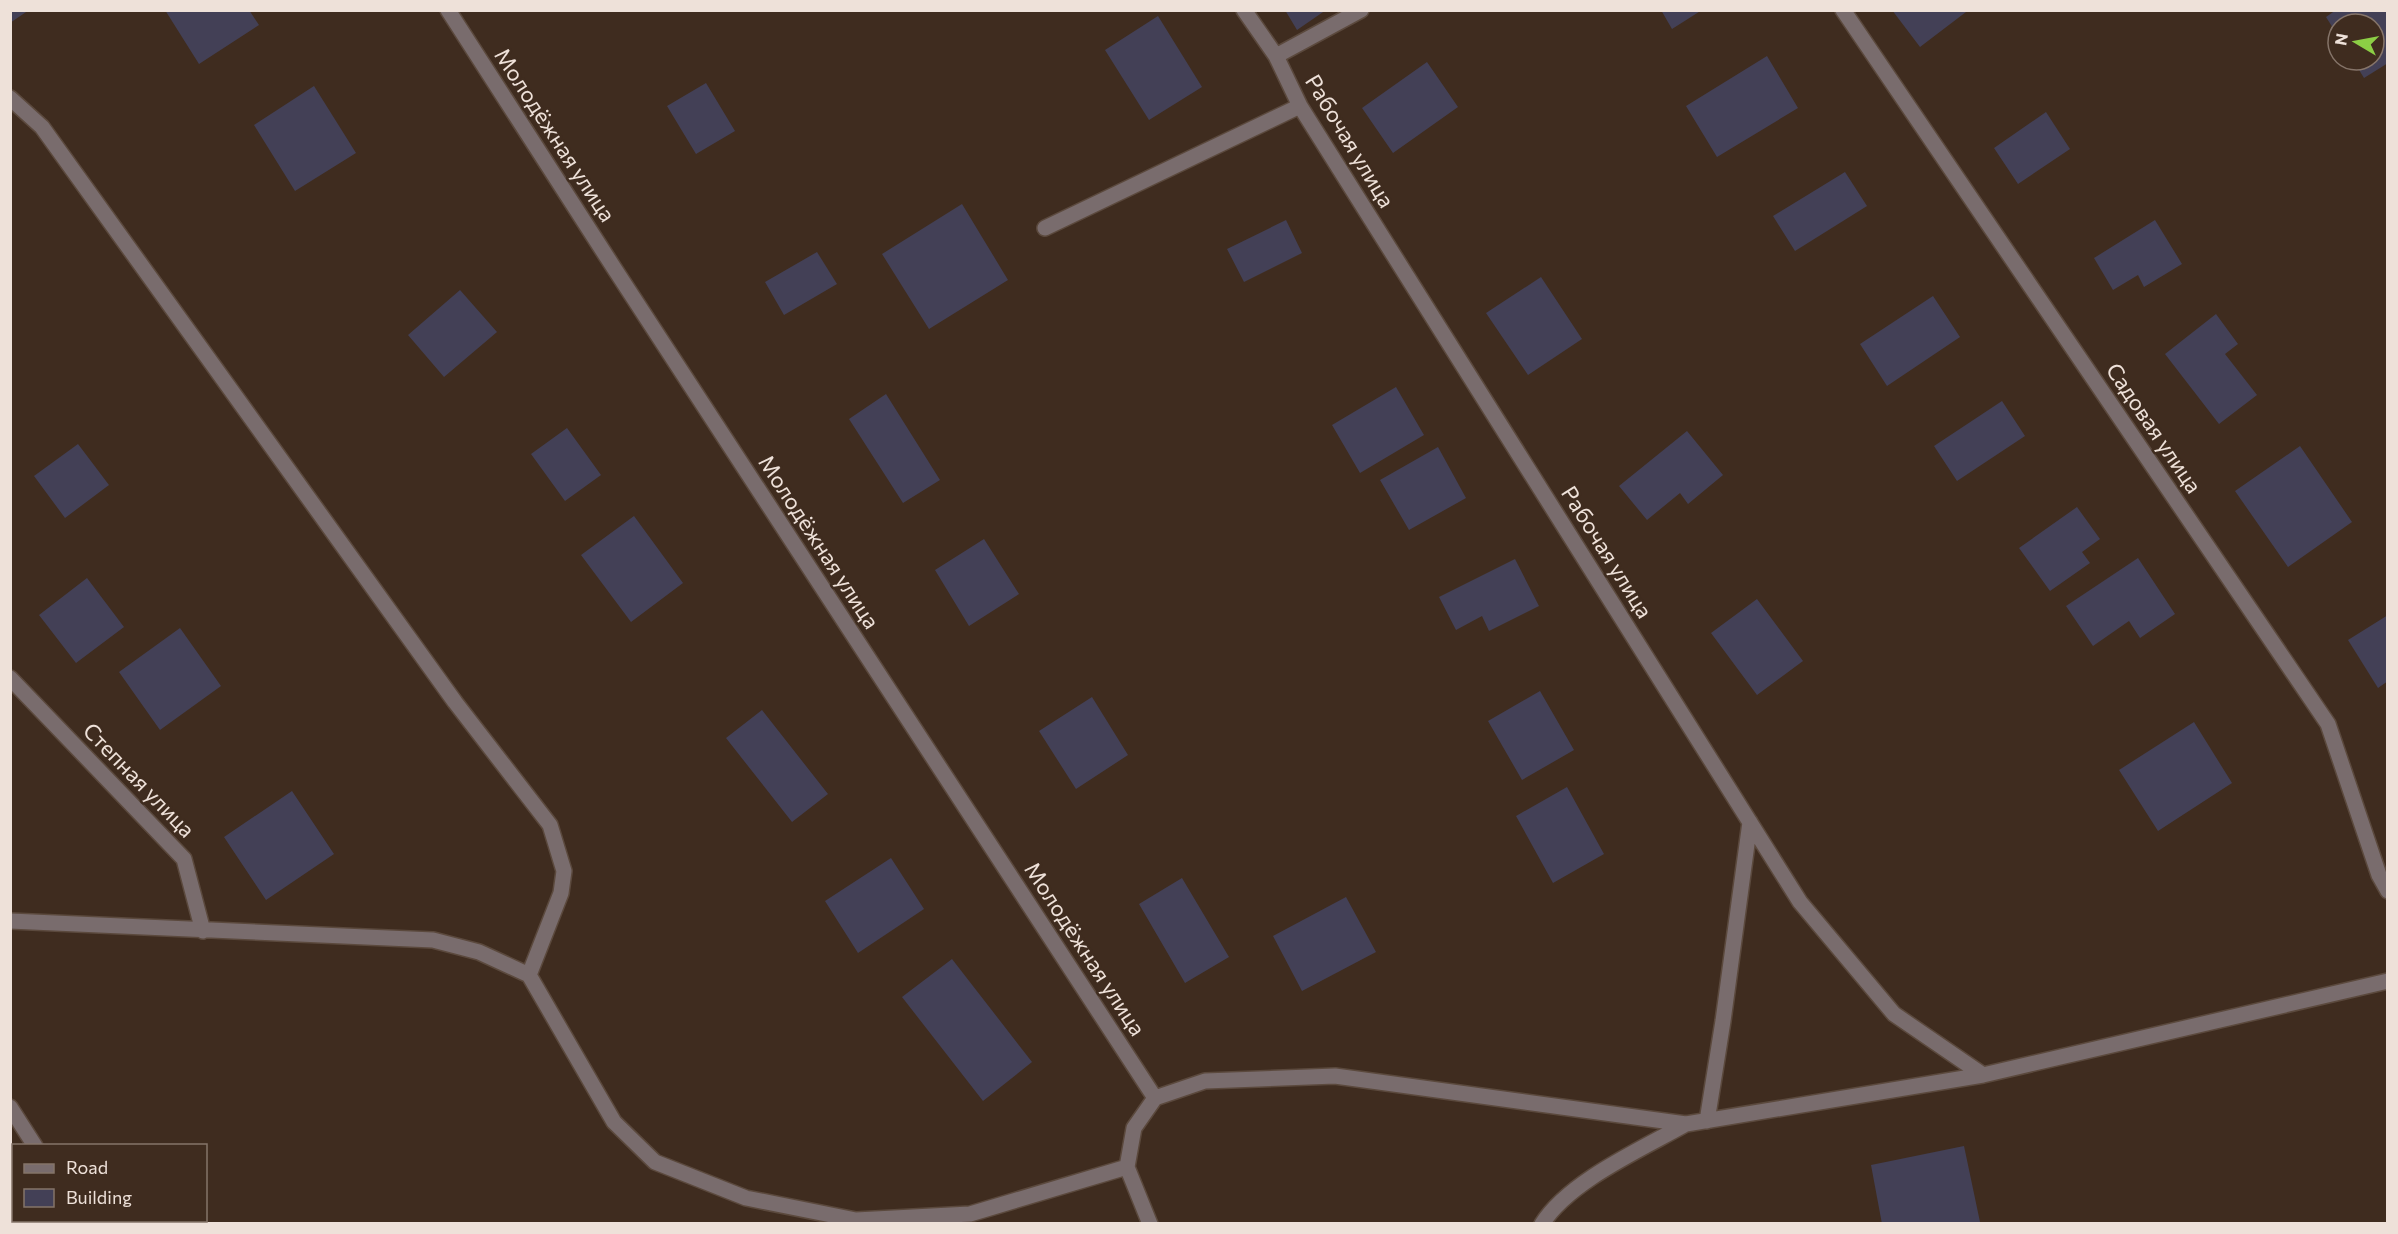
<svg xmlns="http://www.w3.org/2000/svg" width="2398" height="1234" font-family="Commissioner,sans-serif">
  <rect width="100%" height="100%" fill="#3f2c1f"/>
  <path fill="#434056" d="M 10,10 L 29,10 L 10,23 Z
    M 165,10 L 249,10 L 259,25 L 199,64 Z
    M 1285,10 L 1326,10 L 1297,30 Z
    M 1661,10 L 1702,10 L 1672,29 Z
    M 1892,10 L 1964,10 L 1966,12 L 1920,47 Z
    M 2336,10 L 2388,10 L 2388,63 L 2364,78 L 2353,60 L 2374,60 L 2374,24 L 2338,24 L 2338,36 L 2326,17 Z
    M 1158,16 L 1202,87 L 1149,120 L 1105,50 Z
    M 1767,56 L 1798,108 L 1717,157 L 1686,106 Z
    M 1427,62 L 1458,107 L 1393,153 L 1362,108 Z
    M 706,83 L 735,131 L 696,154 L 667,106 Z
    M 314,86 L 356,153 L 295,191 L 254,125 Z
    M 2046,112 L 2070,149 L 2018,184 L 1994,148 Z
    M 1845,172 L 1867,206 L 1795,251 L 1773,216 Z
    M 962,204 L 1008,280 L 929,329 L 882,254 Z
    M 1286,220 L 1302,253 L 1244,282 L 1227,249 Z
    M 2155,220 L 2182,264 L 2144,287 L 2138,275 L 2113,290 L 2094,258 Z
    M 817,252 L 837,284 L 784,315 L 765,282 Z
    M 1541,277 L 1582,339 L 1528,375 L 1486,313 Z
    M 460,290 L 497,332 L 444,377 L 408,335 Z
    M 1933,296 L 1960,337 L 1887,386 L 1860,344 Z
    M 2216,314 L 2238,344 L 2225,354 L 2257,395 L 2219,424 L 2165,354 Z
    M 1396,387 L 1424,435 L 1360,473 L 1332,425 Z
    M 886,394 L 940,480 L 903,503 L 849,419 Z
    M 2002,401 L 2025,436 L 1957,481 L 1934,446 Z
    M 567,428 L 601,475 L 565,501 L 531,454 Z
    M 1687,431 L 1723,475 L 1688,504 L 1680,493 L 1647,520 L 1619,486 Z
    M 78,444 L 109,485 L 65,518 L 34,476 Z
    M 2300,446 L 2352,522 L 2288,567 L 2235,491 Z
    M 1438,447 L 1466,498 L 1409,530 L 1380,480 Z
    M 2077,507 L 2100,539 L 2082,552 L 2090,563 L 2050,591 L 2019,548 Z
    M 634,516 L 683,583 L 631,622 L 581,555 Z
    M 984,539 L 1019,594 L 969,626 L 935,570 Z
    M 2138,558 L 2175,614 L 2140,638 L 2129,621 L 2093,646 L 2066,606 Z
    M 1515,559 L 1539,606 L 1489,631 L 1482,616 L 1456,630 L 1439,597 Z
    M 87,578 L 124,627 L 76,663 L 39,615 Z
    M 1757,599 L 1803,661 L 1757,695 L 1711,633 Z
    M 2388,615 L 2388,681 L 2378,688 L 2348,640 Z
    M 180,628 L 221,686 L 160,730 L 119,672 Z
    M 1540,691 L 1574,750 L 1522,780 L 1488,721 Z
    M 1092,697 L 1128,755 L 1076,789 L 1039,731 Z
    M 762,710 L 828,794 L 792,822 L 726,738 Z
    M 2194,722 L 2232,783 L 2158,831 L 2119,770 Z
    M 1567,787 L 1604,854 L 1553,883 L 1516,816 Z
    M 292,791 L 334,854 L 266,900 L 224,837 Z
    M 891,858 L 924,909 L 858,953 L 825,901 Z
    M 1182,878 L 1229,957 L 1185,983 L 1139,904 Z
    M 1346,897 L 1376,952 L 1302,991 L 1273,936 Z
    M 952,959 L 1032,1062 L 983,1101 L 902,997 Z
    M 1964,1146 L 1980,1222 L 1882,1224 L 1871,1165 Z"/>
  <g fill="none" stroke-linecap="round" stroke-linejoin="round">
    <defs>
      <path id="minor" d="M 448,10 L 614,268 L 1155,1098
        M 1244,10 L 1276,56 L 1300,106 L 1800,902 L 1894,1014 L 1983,1075
        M 1843,10 L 2328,724 L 2379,875 L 2388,891
        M 1276,56 L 1361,10
        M 10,98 L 42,127 L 455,702 L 550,825 L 564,871 L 561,893 L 529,975
        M 1045,228 L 1300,106
        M 10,678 L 184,859 L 203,931
        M 10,921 L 433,940 L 479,952 L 529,975 L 614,1122 L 655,1162 L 746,1198 L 856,1220 L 970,1214 L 1127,1167 L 1134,1128 L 1155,1098 L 1205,1081 L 1335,1076 L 1686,1124 L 1983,1075 L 2388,981
        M 10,1107 L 35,1146
        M 1707,1121 L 1723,1021 L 1750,822
        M 1127,1167 L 1150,1224
        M 82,1220 L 84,1224
        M 1542,1224 C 1569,1181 1642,1149 1686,1124"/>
    </defs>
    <use href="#minor" stroke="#5b493d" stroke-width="18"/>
    <use href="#minor" stroke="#796c6d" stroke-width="15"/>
  </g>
  <g text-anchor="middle" stroke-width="5" stroke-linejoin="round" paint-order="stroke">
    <g font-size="22" fill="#eee1d9" stroke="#3f2c1f">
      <text transform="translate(555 135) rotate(57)" y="8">Молодёжная улица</text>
      <text transform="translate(1350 141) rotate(59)" y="8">Рабочая улица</text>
      <text transform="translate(2154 428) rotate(56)" y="8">Садовая улица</text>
      <text transform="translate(819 542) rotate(57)" y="8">Молодёжная улица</text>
      <text transform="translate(1607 552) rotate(58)" y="8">Рабочая улица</text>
      <text transform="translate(139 780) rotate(46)" y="8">Степная улица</text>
      <text transform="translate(1085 949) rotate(57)" y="8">Молодёжная улица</text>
    </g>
  </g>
  <rect width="2398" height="1234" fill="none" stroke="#eee1d9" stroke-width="24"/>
  <rect x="12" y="1144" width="195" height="78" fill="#3f2c1f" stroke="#857469" stroke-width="1.5"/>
  <rect x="24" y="1164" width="30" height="9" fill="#796c6d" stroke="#857469" stroke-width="1.5"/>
  <text x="66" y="1174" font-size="18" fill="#eee1d9">Road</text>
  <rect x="24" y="1189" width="30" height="18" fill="#434056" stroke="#857469" stroke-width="1.5"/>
  <text x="66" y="1204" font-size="18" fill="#eee1d9">Building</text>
  <g transform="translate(2356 42) rotate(280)"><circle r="28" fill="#3f2c1f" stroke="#857469" stroke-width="1.5"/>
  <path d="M0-4.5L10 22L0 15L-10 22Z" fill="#8cce45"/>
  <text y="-9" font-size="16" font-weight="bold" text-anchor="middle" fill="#eee1d9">N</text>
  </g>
</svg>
